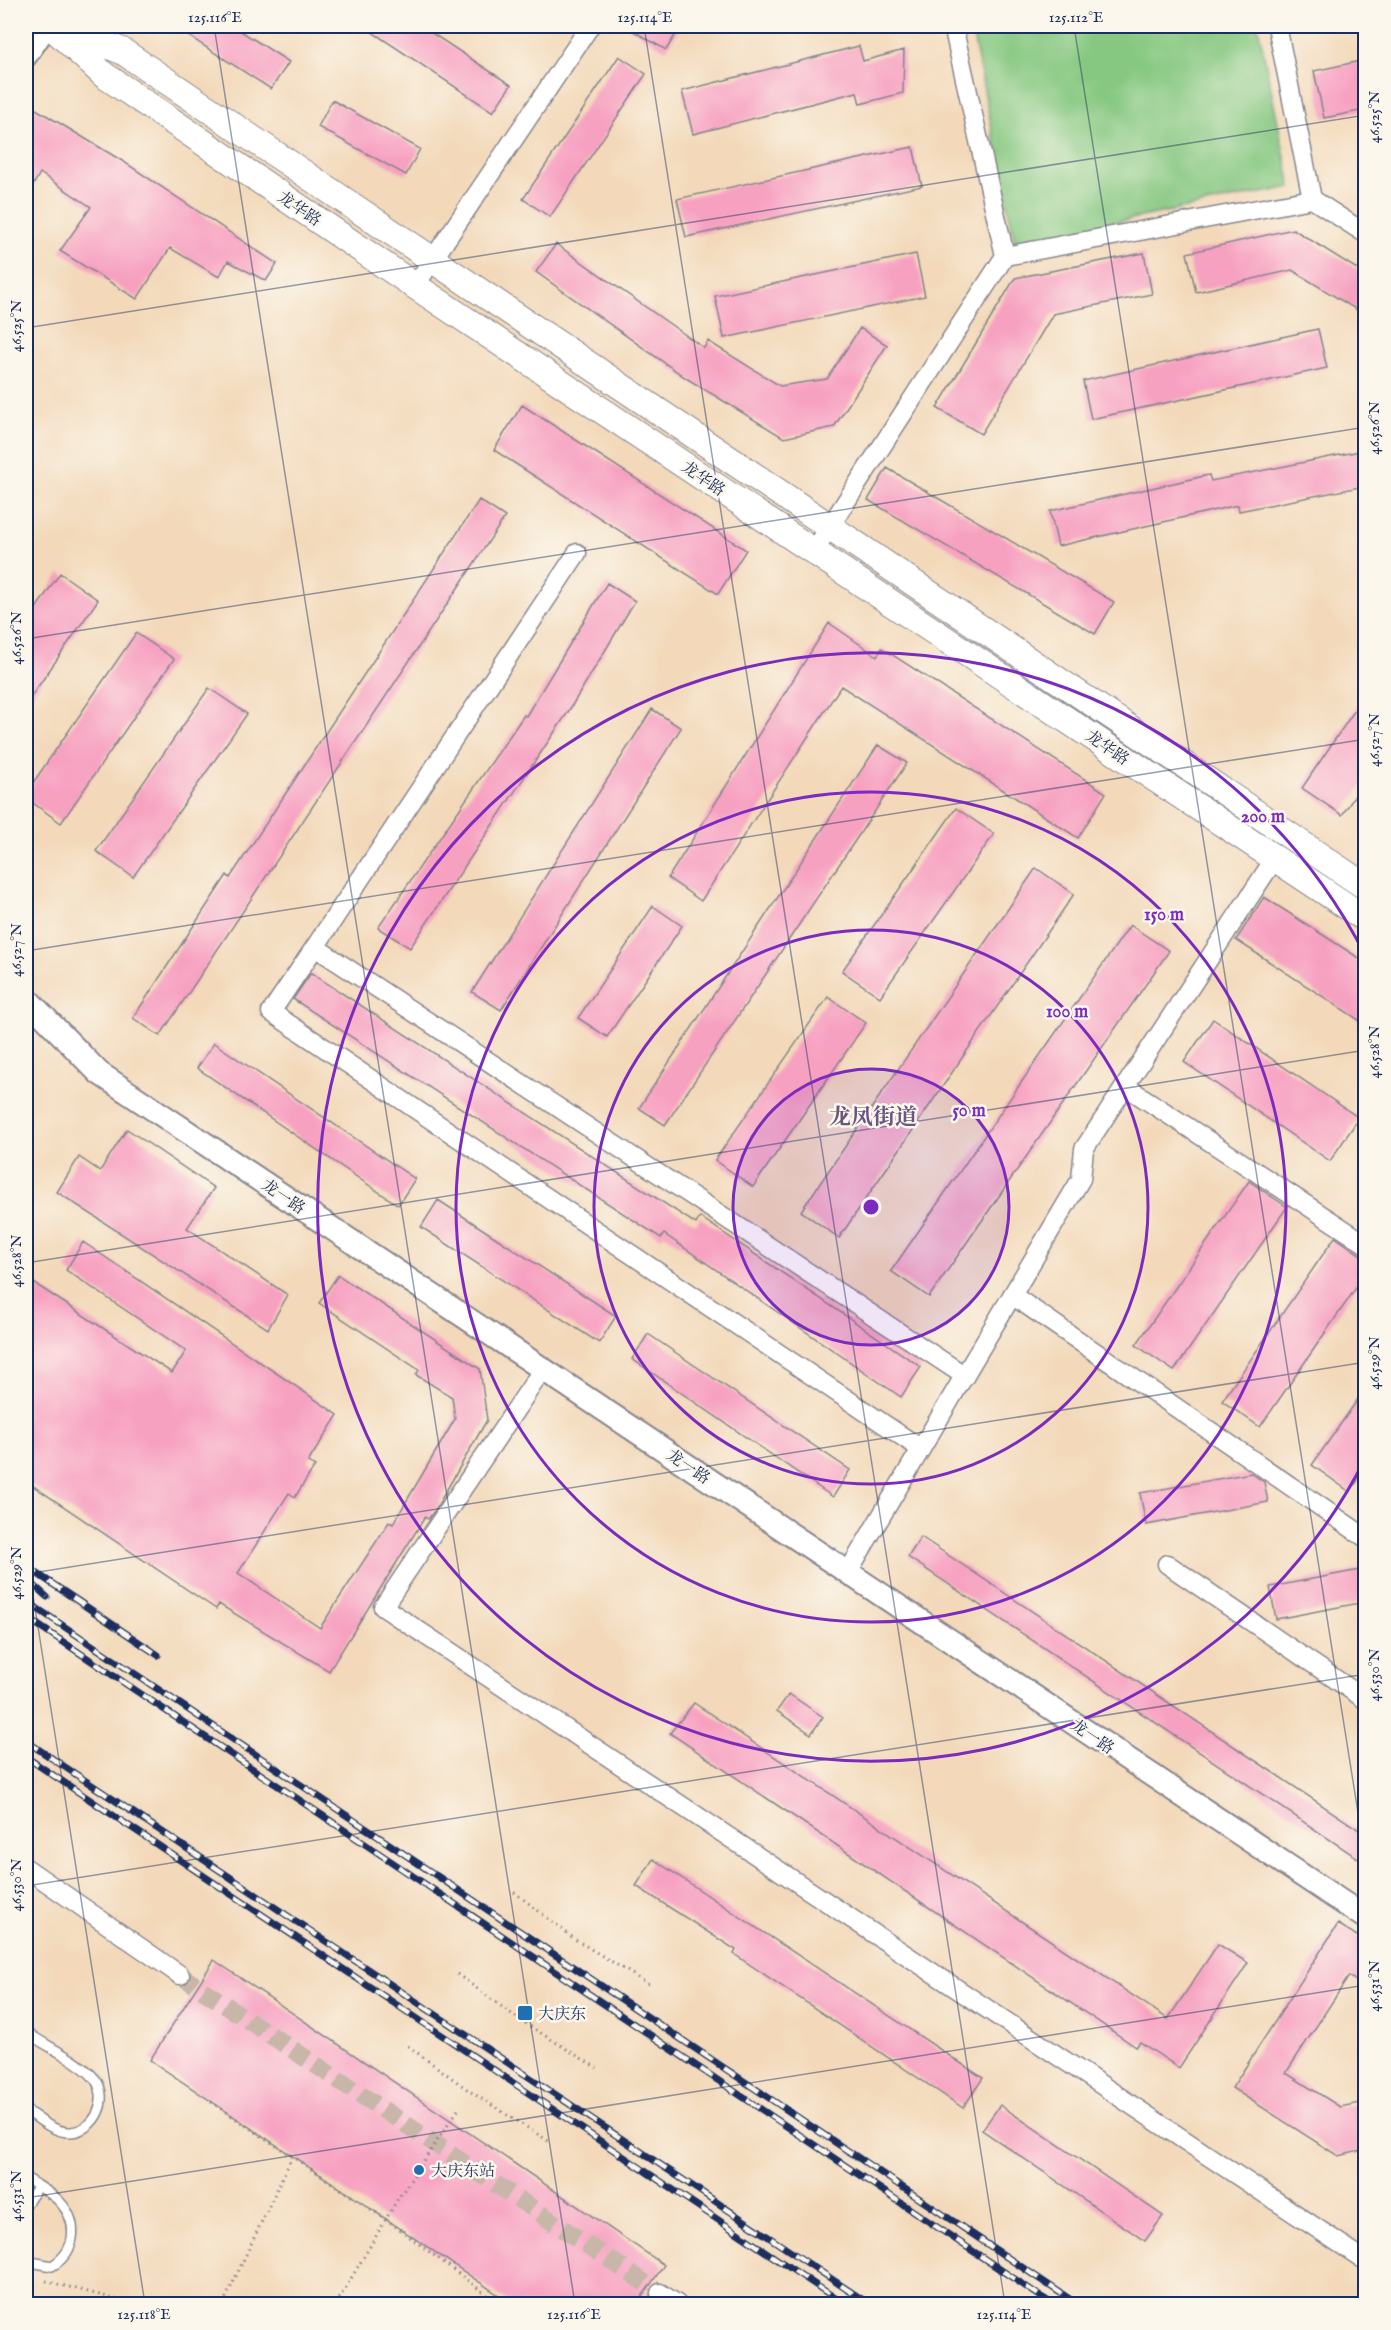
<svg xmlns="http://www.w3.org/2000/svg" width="1391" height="2330" font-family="'IM FELL English','Noto Serif SC',serif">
  <rect width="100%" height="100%" fill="#fbf7ec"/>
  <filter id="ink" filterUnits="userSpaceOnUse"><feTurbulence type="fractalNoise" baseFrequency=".0167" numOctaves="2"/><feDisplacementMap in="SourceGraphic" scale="12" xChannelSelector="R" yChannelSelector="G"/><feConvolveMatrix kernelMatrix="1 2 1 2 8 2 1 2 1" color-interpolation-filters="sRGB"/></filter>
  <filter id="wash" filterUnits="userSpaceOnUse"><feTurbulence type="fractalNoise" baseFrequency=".008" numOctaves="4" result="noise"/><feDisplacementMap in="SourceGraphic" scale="24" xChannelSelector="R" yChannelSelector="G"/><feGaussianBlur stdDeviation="1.35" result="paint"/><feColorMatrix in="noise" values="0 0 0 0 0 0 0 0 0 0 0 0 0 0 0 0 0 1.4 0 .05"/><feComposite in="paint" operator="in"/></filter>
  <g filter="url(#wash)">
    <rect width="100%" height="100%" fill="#f3d9ba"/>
    <path fill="#86c881" stroke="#507c70" stroke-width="1.5" d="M 971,26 L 1258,26 L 1291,187 L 1015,242 Z"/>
    <g id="blocks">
      <path fill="#f7a1c1" d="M 173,26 L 233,26 L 289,62 L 271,89 Z
        M 363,26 L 421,26 L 511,85 L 493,112 Z
        M 625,26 L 681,26 L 666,50 Z
        M 859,46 L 863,61 L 904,50 L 903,93 L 860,104 L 857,92 L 693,134 L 682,91 Z
        M 619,56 L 646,74 L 550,217 L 523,199 Z
        M 1365,60 L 1365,110 L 1324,118 L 1314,71 Z
        M 332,100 L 420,149 L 406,175 L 318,127 Z
        M 26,103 L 124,162 L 277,264 L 266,281 L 228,261 L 219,277 L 170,248 L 137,299 L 60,251 L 91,207 L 40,173 L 26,198 Z
        M 913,147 L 922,186 L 686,237 L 677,199 Z
        M 1293,229 L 1365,274 L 1365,315 L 1292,270 L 1196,292 L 1187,253 Z
        M 556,244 L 704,348 L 708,341 L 780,386 L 827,379 L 860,328 L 887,345 L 834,427 L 784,438 L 686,378 L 536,272 Z
        M 1144,253 L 1152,294 L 1053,314 L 981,434 L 937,408 L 1015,278 Z
        M 916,254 L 925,296 L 724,338 L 715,296 Z
        M 1318,329 L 1327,368 L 1091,419 L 1083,381 Z
        M 522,405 L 746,550 L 718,594 L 494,450 Z
        M 1365,450 L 1365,486 L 1239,511 L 1238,505 L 1058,546 L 1050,511 L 1209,475 L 1211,481 Z
        M 887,468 L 1114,602 L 1095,634 L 868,500 Z
        M 479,500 L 505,517 L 160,1036 L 133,1018 L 227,875 L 230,878 Z
        M 60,573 L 98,600 L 26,704 L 26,623 Z
        M 607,583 L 635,601 L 568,712 L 410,948 L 378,928 L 524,715 L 526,716 Z
        M 829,623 L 877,656 L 882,648 L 1106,793 L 1078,838 L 841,686 L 701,901 L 668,878 Z
        M 136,633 L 174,659 L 61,823 L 26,798 L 26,793 Z
        M 209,688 L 247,714 L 133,877 L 96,851 Z
        M 1365,695 L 1365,781 L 1342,815 L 1302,788 Z
        M 652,709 L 681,728 L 501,1010 L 472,992 Z
        M 878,745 L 907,763 L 665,1125 L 639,1108 Z
        M 956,808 L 994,834 L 880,997 L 842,971 Z
        M 1036,868 L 1074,894 L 839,1238 L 801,1211 Z
        M 1264,897 L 1365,962 L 1365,1024 L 1236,940 Z
        M 653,906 L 682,926 L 607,1037 L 578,1018 Z
        M 1130,925 L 1169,951 L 929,1297 L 891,1271 Z
        M 311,973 L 696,1224 L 700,1217 L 921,1367 L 901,1397 L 664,1234 L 661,1238 L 293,999 Z
        M 828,997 L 866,1023 L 753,1187 L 715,1160 Z
        M 1213,1019 L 1359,1118 L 1330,1161 L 1184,1062 Z
        M 214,1043 L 415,1179 L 398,1205 L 197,1068 Z
        M 127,1129 L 214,1188 L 187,1228 L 288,1295 L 268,1329 L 57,1192 L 79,1157 L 100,1171 Z
        M 1249,1181 L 1287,1207 L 1174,1371 L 1136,1345 Z
        M 438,1200 L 616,1316 L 599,1343 L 421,1227 Z
        M 1335,1237 L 1365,1258 L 1365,1275 L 1260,1427 L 1222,1401 Z
        M 83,1242 L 338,1415 L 308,1462 L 315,1466 L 295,1497 L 289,1493 L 238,1573 L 320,1628 L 389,1522 L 393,1524 L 455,1419 L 452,1397 L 416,1375 L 419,1370 L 319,1303 L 338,1275 L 480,1369 L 487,1420 L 435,1510 L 428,1519 L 425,1517 L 329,1671 L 219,1604 L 216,1609 L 26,1481 L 26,1278 L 172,1373 L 186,1351 L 66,1270 Z
        M 648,1334 L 850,1470 L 833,1497 L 632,1359 Z
        M 1365,1389 L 1365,1470 L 1350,1492 L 1312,1465 Z
        M 1251,1473 L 1264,1482 L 1268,1502 L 1146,1525 L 1140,1493 Z
        M 921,1537 L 1365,1834 L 1365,1863 L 908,1557 Z
        M 1365,1569 L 1365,1602 L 1276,1619 L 1270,1587 Z
        M 789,1694 L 823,1717 L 811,1734 L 777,1711 Z
        M 694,1703 L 1168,2019 L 1218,1944 L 1248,1963 L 1179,2068 L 1140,2042 L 1136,2047 L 670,1733 Z
        M 653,1859 L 983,2078 L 963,2108 L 734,1954 L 736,1950 L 636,1886 Z
        M 1338,1924 L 1365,1941 L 1365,1987 L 1349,1976 L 1286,2073 L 1340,2107 L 1365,2102 L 1365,2150 L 1338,2156 L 1232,2088 Z
        M 214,1960 L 664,2265 L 637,2304 L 512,2304 L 150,2060 Z
        M 1000,2105 L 1163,2216 L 1145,2241 L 982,2130 Z"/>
    </g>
  </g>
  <g filter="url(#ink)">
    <use href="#blocks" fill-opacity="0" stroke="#87848c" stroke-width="1.5"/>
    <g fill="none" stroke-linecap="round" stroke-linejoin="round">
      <path stroke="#c8b7a8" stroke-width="18" stroke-dasharray="18 9" stroke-linecap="butt" d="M 180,1975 L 660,2293"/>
      <defs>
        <path id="service" d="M 26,2032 C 44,2045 82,2062 95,2079 C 110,2099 96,2130 71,2132 C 54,2133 38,2118 26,2110
          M 26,2178 C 36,2185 48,2191 57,2199 C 79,2220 78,2250 52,2266 L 26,2261
          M 26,2204 L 38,2187"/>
        <path id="minor" d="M 953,26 L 1005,256 L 1312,199 L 1366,234
          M 1277,26 L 1312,199
          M 415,286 L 590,26
          M 814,551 L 1005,256
          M 315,947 L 577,553
          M 1125,1086 L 1366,1244
          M 1012,1295 L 1366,1538
          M 543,1369 L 383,1607 L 1366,2261
          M 921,1449 L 271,1012 L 315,947 L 965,1376
          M 1167,1564 L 1366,1700
          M 848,1572 L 1081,1179 L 1084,1149 L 1275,858
          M 26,1868 L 180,1975
          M 660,2293 L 677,2304"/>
        <path id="tertiary" d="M 26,55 L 46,26
          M 26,998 L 99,1073 L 1366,1918"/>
        <path id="secondary" d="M 51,26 L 104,75 L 415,286 L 1366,919
          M 62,28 L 122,51 L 1366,887"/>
      </defs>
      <use href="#service" stroke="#87848c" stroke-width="12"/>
      <use href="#minor" stroke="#87848c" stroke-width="21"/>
      <use href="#tertiary" stroke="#87848c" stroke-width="26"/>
      <use href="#secondary" stroke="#87848c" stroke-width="28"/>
      <path stroke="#87848c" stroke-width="3" stroke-dasharray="1.5 4.5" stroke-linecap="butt" d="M 514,1892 L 576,1940 L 650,1985
        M 457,1974 L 520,2020 L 597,2068
        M 408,2046 L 471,2092 L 550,2142
        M 211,2102 L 387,2220 L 499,2304
        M 46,2281 L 134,2304
        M 223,2304 L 292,2157
        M 336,2304 L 399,2197 L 460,2107"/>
      <use href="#service" stroke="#fff" stroke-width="9"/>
      <use href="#minor" stroke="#fff" stroke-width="18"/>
      <use href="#tertiary" stroke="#fff" stroke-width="22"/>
      <use href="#secondary" stroke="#fff" stroke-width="26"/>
      <defs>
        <path id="rail" d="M 26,1566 L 158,1655
          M 26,1578 L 47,1597
          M 26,1601 L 1077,2304
          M 26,1617 L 1052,2304
          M 26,1741 L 869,2304
          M 26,1757 L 844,2304"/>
      </defs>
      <use href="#rail" stroke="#1b2f5e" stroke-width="7"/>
      <use href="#rail" stroke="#fbf7ec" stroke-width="4.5" stroke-dasharray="14" stroke-linecap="butt"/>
    </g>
  </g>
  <path fill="none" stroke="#1b2f5e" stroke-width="1.5" stroke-opacity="0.45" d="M 214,26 L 575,2304M 644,26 L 1005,2304M 1074,26 L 1366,1863M 26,328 L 1366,115M 26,639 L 1366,427M 26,951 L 1366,739M 26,1263 L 1366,1050M 26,1551 L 145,2304M 26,1574 L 1366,1362M 26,1886 L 1366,1674M 26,2198 L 1366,1985M 1318,2304 L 1366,2297"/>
  <circle cx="871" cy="1207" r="138" fill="#7b2cbf" fill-opacity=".12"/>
  <g fill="none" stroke="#7b2cbf" stroke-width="3">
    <circle cx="871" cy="1207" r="138"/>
    <circle cx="871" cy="1207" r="277"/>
    <circle cx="871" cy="1207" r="415"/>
    <path d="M1365 1459A554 554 0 1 1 1365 955"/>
  </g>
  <g fill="#1f6fb2" stroke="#fbf7ec" stroke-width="2">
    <rect x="517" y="2005" width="16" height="16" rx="3"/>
    <circle cx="419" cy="2170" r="6"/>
  </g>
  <g text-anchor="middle" stroke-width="5" stroke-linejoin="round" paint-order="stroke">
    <g font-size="16" fill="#1b2f5e" stroke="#fbf7ec">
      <text transform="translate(300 208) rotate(34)" y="6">龙华路</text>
      <text transform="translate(704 478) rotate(34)" y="6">龙华路</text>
      <text transform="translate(1108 747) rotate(34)" y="6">龙华路</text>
      <text transform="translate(284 1196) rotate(34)" y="6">龙一路</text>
      <text transform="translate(689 1466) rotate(34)" y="6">龙一路</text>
      <text transform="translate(1093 1736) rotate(34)" y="6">龙一路</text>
    </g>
    <g font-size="16" fill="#1b2f5e" stroke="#fbf7ec" text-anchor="start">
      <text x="538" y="2019">大庆东</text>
      <text x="431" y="2176">大庆东站</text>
    </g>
    <g font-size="22" font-weight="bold" fill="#685781" stroke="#fbf7ec">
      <text x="873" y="1124">龙凤街道</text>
    </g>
  </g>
  <circle cx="871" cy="1207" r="9" fill="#7b2cbf" stroke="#fbf7ec" stroke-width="3"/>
  <g font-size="18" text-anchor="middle" font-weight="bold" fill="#7b2cbf" stroke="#fbf7ec" stroke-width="5" stroke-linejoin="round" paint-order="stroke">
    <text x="1263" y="822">200 m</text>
    <text x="1164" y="920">150 m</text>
    <text x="1067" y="1017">100 m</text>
    <text x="969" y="1116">50 m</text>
  </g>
  <rect width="1391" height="2330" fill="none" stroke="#fbf7ec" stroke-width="66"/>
  <rect x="33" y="33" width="1325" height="2264" fill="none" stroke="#1b2f5e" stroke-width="2"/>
  <g font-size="15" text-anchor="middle" fill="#1b2f5e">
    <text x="215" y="22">125.116°E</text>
    <text x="645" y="22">125.114°E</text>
    <text x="1076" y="22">125.112°E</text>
    <text transform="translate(1374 117) rotate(-90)" y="5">46.525°N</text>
    <text transform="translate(16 326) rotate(-90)" y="5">46.525°N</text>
    <text transform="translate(1374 428) rotate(-90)" y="5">46.526°N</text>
    <text transform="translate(16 638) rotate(-90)" y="5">46.526°N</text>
    <text transform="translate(1374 740) rotate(-90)" y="5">46.527°N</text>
    <text transform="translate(16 950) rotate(-90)" y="5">46.527°N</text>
    <text transform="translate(1374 1052) rotate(-90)" y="5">46.528°N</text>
    <text transform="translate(16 1261) rotate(-90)" y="5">46.528°N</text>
    <text transform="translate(1374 1363) rotate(-90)" y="5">46.529°N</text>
    <text transform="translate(16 1573) rotate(-90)" y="5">46.529°N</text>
    <text transform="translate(1374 1675) rotate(-90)" y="5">46.530°N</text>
    <text transform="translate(16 1885) rotate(-90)" y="5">46.530°N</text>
    <text transform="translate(1374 1986) rotate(-90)" y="5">46.531°N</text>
    <text transform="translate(16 2196) rotate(-90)" y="5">46.531°N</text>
    <text x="144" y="2319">125.118°E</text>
    <text x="574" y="2319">125.116°E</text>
    <text x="1004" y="2319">125.114°E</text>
  </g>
</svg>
